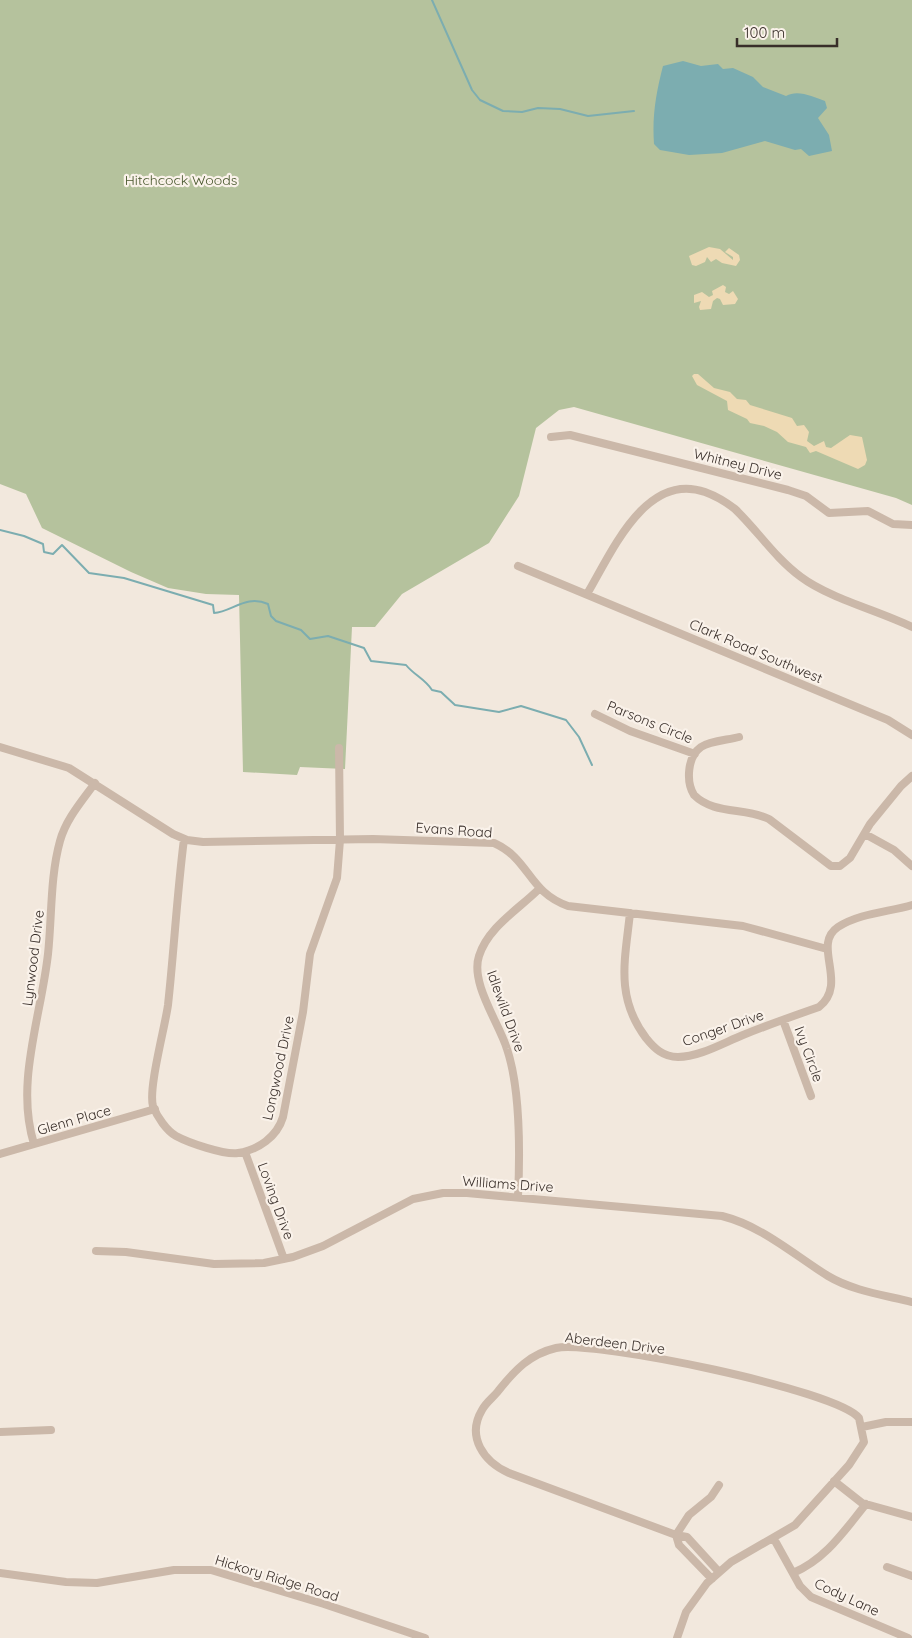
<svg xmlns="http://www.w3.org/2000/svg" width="912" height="1638" font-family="Quicksand,sans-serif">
  <rect width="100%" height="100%" fill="#f2e8dd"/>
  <path fill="#b5c29d" d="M 0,0 L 912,0 L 912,505 L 896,498 L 574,407 L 559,410 L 536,428 L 519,496 L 489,543 L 402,594 L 375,627 L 352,627 L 345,769 L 300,767 L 297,775 L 243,772 L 239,595 L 206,594 L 168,588 L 131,572 L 42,528 L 26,494 L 0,484 Z"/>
  <path fill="#eedab4" d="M 709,247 L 720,249 L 733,260 L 733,257 L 725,252 L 729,248 L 739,255 L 740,260 L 736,266 L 722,263 L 716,259 L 711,262 L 707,257 L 705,262 L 696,266 L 692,265 L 689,256 Z
    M 723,285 L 726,287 L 725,292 L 729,294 L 733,291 L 738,299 L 735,304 L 723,305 L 720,299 L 717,298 L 713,301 L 711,309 L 700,310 L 699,307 L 701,301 L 694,303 L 694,295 L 702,292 L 709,297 L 713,295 L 712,291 Z
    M 694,374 L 698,374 L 714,388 L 730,392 L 737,399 L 746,400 L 750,405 L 792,418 L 797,426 L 804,425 L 809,432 L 807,441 L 814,446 L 824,441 L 826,447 L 831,448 L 850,435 L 862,437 L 867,460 L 865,465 L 858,469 L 816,451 L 810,453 L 806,447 L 788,442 L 777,432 L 764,426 L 750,423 L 747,419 L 728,410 L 727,401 L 697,385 L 692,376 Z"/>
  <path fill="#7cadb0" d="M 683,61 L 701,66 L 718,64 L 723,69 L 733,68 L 753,77 L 763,87 L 786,96 C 798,89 813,97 825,101 L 827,108 L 818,118 L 829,135 L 832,151 L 809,156 L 801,149 L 795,150 L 765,141 L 722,153 L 689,155 L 660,150 L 654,144 C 652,116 656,93 663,66 Z"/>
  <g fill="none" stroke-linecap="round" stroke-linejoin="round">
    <path stroke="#7cadb0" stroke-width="2" d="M 432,0 L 472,90 L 480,100 L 503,111 L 522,112 L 538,108 L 560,109 L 588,116 L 634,111
      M 0,530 L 24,536 L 43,544 L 44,552 L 53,554 L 62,545 L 89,573 L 124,578 L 213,605 L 214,613 C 232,612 246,594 268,604 L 271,616 L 276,621 L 301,630 L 310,639 L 328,636 L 364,648 L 371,661 L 406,665 C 414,675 425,679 432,690 L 441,692 L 455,705 L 499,712 L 521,706 L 566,720 L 579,737 L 592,765"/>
    <path stroke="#cbb8a9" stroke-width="8" d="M 551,437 L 570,435 L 788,490 L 806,496 L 829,513 L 868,511 L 893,524 L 912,525
      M 518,566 L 888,720 L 912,735
      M 587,594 C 611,554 645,471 705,492 C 716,496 726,502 735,509 C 758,531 775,558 801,577 C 829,598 879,611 912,627
      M 595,714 L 630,731 L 695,754
      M 739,737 C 728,740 710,741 701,747 C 687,757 686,782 694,795 C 714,815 745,807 769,819 L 831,866 L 840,866 L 850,858 L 870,824 L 901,786 L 912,776
      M 0,747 L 69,768 L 173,834 L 187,840 L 203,842 L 373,839 L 494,843 C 530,859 528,892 568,906 L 743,926 L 827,949
      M 865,834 L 894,850 L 912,866
      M 184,839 C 177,894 174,950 168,1005 C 165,1027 148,1089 153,1106 C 157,1117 167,1131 176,1136 C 189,1143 224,1155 238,1153 C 258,1150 277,1137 283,1117 L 303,1012 L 310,954 L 337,878 L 340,840 L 339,748
      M 630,913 C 625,960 615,997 646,1038 C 654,1048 663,1057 678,1057 C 699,1057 723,1043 743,1035 C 768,1025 793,1016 819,1007 C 849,983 811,945 838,927 C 860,913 888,912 912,905
      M 783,1020 L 811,1096
      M 34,1144 C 15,1083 41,1017 48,954 C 52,917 50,877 60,841 C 66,819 82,801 95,783
      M 245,1152 L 284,1259
      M 0,1154 L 155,1109
      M 518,1197 C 520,1153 521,1091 507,1049 C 499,1023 470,983 479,956 C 488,927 519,909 539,889
      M 96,1251 L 126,1252 L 214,1264 L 264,1263 L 293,1257 L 323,1246 L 413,1199 L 443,1193 L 467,1193 L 722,1216 C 762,1226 794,1255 828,1276 C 853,1291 884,1295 912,1302
      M 862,1427 L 886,1422 L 912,1422
      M 0,1432 L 51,1430
      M 834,1481 L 862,1503 L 912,1517
      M 719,1485 L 711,1497 L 689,1515 L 676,1535 L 687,1537 L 719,1572
      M 774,1539 L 800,1586 L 811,1597 L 908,1638
      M 887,1567 L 912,1576
      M 0,1573 L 66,1582 L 97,1583 L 174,1570 L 211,1570 L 324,1604 L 425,1638
      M 793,1573 C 826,1559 844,1531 866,1504
      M 677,1638 L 686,1612 L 707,1583 L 731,1562 L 795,1525 L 849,1465 L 864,1442 L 859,1418 C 837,1390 594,1340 556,1348 C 530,1354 515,1370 499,1390 C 494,1397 486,1402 482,1410 C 466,1437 484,1462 509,1473 L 676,1535 L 679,1545 L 712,1579"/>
  </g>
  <g text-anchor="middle" stroke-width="4.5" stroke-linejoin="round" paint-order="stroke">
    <g font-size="14" fill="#47562c" stroke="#faf2ea">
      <text x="181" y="185">Hitchcock Woods</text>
    </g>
    <g font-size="14" fill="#382e29" stroke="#faf2ea">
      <text transform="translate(738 464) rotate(14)" y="5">Whitney Drive</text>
      <text transform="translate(756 651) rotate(23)" y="5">Clark Road Southwest</text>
      <text transform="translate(650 722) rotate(22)" y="5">Parsons Circle</text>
      <text transform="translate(454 830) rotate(4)" y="5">Evans Road</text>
      <text transform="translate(33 958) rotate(-83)" y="5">Lynwood Drive</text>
      <text transform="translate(506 1011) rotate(70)" y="5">Idlewild Drive</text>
      <text transform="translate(723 1028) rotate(-19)" y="5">Conger Drive</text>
      <text transform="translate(809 1054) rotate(70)" y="5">Ivy Circle</text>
      <text transform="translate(278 1068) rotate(-78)" y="5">Longwood Drive</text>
      <text transform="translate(74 1120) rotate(-16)" y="5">Glenn Place</text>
      <text transform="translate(508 1184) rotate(4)" y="5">Williams Drive</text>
      <text transform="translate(276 1201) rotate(70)" y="5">Loving Drive</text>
      <text transform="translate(615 1343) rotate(7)" y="5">Aberdeen Drive</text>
      <text transform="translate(277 1578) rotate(17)" y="5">Hickory Ridge Road</text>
      <text transform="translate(847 1597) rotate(25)" y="5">Cody Lane</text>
    </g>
  </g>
  <path d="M737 38v8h100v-8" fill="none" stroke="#382e29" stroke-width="2.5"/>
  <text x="744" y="38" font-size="15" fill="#382e29" stroke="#faf2ea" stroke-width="4" paint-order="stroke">100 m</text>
</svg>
